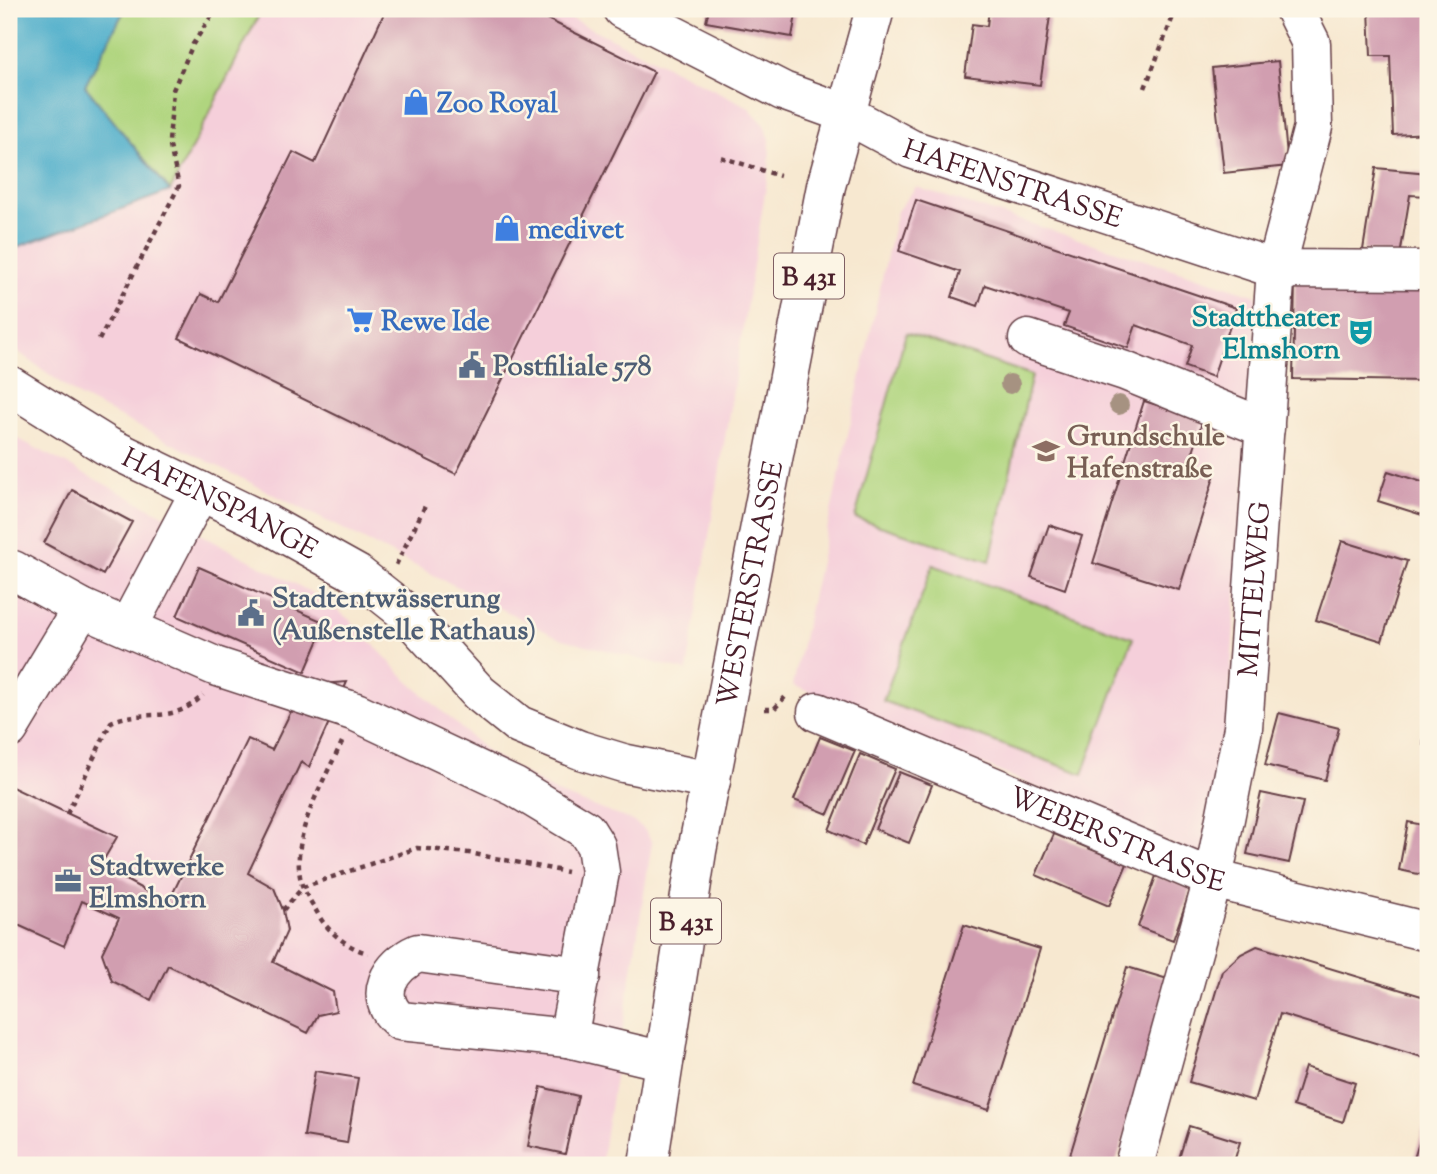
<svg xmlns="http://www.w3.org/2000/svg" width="1437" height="1174" font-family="'Sorts Mill Goudy',serif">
  <rect width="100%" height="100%" fill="#fcf5e5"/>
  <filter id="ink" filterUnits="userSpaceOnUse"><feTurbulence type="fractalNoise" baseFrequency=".0143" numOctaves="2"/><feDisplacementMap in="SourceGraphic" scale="14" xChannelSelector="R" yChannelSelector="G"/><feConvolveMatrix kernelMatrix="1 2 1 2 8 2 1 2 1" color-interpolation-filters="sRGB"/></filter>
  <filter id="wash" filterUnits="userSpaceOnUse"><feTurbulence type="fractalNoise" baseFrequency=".00686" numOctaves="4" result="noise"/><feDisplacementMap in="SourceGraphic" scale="28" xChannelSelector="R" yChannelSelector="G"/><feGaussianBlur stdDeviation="1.57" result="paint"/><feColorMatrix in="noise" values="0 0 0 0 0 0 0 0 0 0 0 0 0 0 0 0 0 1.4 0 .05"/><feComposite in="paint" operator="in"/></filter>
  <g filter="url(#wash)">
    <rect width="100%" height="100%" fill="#f7e8d0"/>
    <path fill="#f5cfda" d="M 262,9 L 552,9 L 747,106 L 763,123 L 770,139 L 769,168 L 687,671 L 559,638 L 80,397 L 9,345 L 9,250 L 169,191 Z
      M 916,187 L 1257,296 L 1227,727 L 1205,858 L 793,685 L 897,211 Z
      M 9,434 L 318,596 L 350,620 L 407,680 L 489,753 L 557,793 L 633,821 L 645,830 L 652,843 L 601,1165 L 9,1165 Z"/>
    <path fill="#b0d57f" stroke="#7d7a55" stroke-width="2" d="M 125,9 L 262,9 L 170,191 L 84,86 Z
      M 906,333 L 1032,375 L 990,561 L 855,518 Z
      M 933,565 L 1133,638 L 1083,774 L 883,701 Z"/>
    <path fill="#4cadcb" stroke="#4b667b" stroke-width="2" d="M 9,9 L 125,9 L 85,86 L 170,191 L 9,250 Z"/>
    <g id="blocks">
      <path fill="#d19eb0" d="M 386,9 L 527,9 L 654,72 L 456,474 L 179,338 L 201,294 L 218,302 L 293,152 L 315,163 Z
        M 709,9 L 797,9 L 792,37 L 706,22 Z
        M 989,9 L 1051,9 L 1040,85 L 965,76 L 972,24 L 987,26 Z
        M 1369,9 L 1428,9 L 1428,133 L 1393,135 L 1390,56 L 1371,56 Z
        M 1278,61 L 1288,166 L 1224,173 L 1212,68 Z
        M 1376,168 L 1428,173 L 1428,196 L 1410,195 L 1400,256 L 1363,250 Z
        M 916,200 L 1236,308 L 1213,377 L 1185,367 L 1192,345 L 1136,325 L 1128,348 L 1064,326 L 1069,313 L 985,285 L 978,306 L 952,297 L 960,272 L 899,251 Z
        M 1295,282 L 1428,284 L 1428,381 L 1293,379 Z
        M 1144,401 L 1203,419 L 1188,468 L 1214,477 L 1179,590 L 1093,563 Z
        M 1388,471 L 1428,484 L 1422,515 L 1378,501 Z
        M 72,490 L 132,522 L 103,575 L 44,543 Z
        M 1049,525 L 1082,536 L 1065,589 L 1031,577 Z
        M 1342,541 L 1407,561 L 1382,641 L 1316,620 Z
        M 199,567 L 326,623 L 305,672 L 177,616 Z
        M 347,682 L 309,767 L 301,762 L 248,873 L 274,888 L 283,910 L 287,931 L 273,962 L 333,992 L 336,1011 L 318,1015 L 308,1033 L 168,965 L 151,1000 L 112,981 L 102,953 L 119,918 L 82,901 L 64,946 L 9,921 L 10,786 L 117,837 L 100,866 L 168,903 L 248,739 L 272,750 L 304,685 Z
        M 1426,709 L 1428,709 L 1428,746 L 1423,745 Z
        M 1279,713 L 1339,728 L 1325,780 L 1265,765 Z
        M 820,737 L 855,751 L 828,814 L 794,800 Z
        M 860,754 L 895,769 L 863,845 L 829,830 Z
        M 899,772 L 932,785 L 909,843 L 875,829 Z
        M 1261,793 L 1303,802 L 1289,863 L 1247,854 Z
        M 1408,822 L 1428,826 L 1428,876 L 1399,870 Z
        M 1054,834 L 1127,864 L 1109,906 L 1036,875 Z
        M 1156,876 L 1191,888 L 1173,940 L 1138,927 Z
        M 964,925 L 1040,949 L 989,1110 L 913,1086 Z
        M 1257,946 L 1428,998 L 1428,1059 L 1280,1014 L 1254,1101 L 1189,1082 L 1222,971 L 1241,954 Z
        M 1127,967 L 1171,980 L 1124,1138 L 1115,1165 L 1067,1165 Z
        M 1305,1067 L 1355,1083 L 1343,1122 L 1293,1106 Z
        M 315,1071 L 358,1078 L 347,1143 L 304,1136 Z
        M 541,1087 L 578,1096 L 565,1154 L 528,1146 Z
        M 1428,1114 L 1428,1165 L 1412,1165 Z
        M 1189,1126 L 1240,1142 L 1233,1165 L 1177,1165 Z"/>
    </g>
  </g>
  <g filter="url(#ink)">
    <use href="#blocks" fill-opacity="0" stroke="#643d44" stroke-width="2"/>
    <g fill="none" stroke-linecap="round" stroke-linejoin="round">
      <defs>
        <g id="minor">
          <path id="s1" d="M 622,9 L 783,91 L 844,113 L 911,149 L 1276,269 L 1428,270"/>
          <path d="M 1028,339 L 1125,371 L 1265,428"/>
          <path id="s2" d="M 9,385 L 107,446 L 260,520 L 357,574 L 405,612 L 479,693 L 519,725 L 580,750 L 623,763 L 711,781"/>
          <path d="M 13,570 L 82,608 L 215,666 L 356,712 L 515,787 L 586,830 L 596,846 L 600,872 L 568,1038"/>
          <path d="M 128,627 L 200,491"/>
          <path id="s3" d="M 817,712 L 1213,879 L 1428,932"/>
          <path d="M 9,729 L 82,608"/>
          <path d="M 581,976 L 418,953 C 390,965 371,997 400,1021 L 568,1038 L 664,1061"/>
          <path id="s4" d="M 1134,1165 L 1213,879 L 1243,728 L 1276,269 L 1313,127 L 1311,43 L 1294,9"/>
        </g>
        <g id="major">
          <path id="s5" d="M 648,1165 L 697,851 L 826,186 L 875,9"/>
        </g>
      </defs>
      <use href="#minor" stroke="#643d44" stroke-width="41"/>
      <use href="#major" stroke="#643d44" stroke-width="41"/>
      <path stroke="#643d44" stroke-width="4.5" stroke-dasharray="5 5" stroke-linecap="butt" d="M 1145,88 L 1176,9
        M 721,157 L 780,176
        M 99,340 L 179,186 L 169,142 L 173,90 L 193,44 L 216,9
        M 396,565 L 425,506
        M 765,709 L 774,709 L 787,695
        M 342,742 C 323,783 288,838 302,885 C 306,895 313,905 318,914 C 326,930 349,949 368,953
        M 67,814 L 111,722 C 145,707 171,727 203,695
        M 283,910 L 303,887 L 417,848 L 469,853 L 567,872"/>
      <use href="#minor" stroke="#fff" stroke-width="38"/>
      <use href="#major" stroke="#fff" stroke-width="38"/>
    </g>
    <g fill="#a69281">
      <circle cx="1010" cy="384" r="10"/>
      <circle cx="1119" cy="405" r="10"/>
    </g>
  </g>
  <defs>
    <symbol id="shop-bare" viewBox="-9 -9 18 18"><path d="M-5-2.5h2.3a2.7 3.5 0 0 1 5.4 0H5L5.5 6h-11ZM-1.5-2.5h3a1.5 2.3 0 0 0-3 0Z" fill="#3f7fe0" stroke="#fcf5e5" stroke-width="2.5" paint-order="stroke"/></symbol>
    <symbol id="supermarket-bare" viewBox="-9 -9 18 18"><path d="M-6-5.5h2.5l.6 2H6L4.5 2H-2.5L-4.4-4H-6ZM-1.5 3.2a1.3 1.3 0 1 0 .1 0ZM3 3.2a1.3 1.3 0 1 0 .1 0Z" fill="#3f7fe0" stroke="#fcf5e5" stroke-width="2.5" paint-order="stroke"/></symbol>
    <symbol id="theatre-bare" viewBox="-9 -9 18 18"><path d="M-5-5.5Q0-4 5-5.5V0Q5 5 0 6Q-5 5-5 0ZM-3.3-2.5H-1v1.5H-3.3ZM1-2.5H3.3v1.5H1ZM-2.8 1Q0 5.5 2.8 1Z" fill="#0f9aa8" stroke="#fcf5e5" stroke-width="2.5" paint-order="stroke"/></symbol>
    <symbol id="civic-bare" viewBox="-9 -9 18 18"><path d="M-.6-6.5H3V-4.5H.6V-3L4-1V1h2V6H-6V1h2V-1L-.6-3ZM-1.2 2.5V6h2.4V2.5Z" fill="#5c6f8a" stroke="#fcf5e5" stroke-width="2.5" paint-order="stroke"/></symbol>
    <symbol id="school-bare" viewBox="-9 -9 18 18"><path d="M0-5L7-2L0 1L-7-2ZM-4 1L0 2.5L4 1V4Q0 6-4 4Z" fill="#8d6e63" stroke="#fcf5e5" stroke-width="2.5" paint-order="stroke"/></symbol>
    <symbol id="office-bare" viewBox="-9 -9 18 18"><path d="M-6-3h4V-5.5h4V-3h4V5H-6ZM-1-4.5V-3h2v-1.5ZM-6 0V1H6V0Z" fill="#5c6f8a" stroke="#fcf5e5" stroke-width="2.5" paint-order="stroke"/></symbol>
  </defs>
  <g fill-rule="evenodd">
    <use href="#shop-bare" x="397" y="83" width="38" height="38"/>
    <use href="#shop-bare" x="488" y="209" width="38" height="38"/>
    <use href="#supermarket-bare" x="341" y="301" width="38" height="38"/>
    <use href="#theatre-bare" x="1342" y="313" width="38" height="38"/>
    <use href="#civic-bare" x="453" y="346" width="38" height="38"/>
    <use href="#school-bare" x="1027" y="432" width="38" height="38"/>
    <use href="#civic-bare" x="232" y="594" width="38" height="38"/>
    <use href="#office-bare" x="49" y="862" width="38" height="38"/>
  </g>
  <g text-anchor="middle" stroke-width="5" stroke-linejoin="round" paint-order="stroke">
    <g fill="#fcf5e5" stroke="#7f5f63" stroke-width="2">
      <rect x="774" y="253.5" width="70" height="45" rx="5"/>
      <rect x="651" y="898.5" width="70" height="45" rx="5"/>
    </g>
    <g font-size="26" font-weight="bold" fill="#4a1f2b">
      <text x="809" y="285">B 431</text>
      <text x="686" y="930">B 431</text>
    </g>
    <g font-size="28" font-weight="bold" fill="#366cbe" stroke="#fcf5e5" text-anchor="start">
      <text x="437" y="112">Zoo Royal</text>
      <text x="528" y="238">medivet</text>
      <text x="381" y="330">Rewe Ide</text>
    </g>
    <g font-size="28" fill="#4a1f2b" stroke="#fcf5e5">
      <text dy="10" stroke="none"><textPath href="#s1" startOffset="429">HAFENSTRASSE</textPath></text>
      <text dy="10" stroke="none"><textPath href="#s2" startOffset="242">HAFENSPANGE</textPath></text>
      <text dy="10" stroke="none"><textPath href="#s5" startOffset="590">WESTERSTRASSE</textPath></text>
      <text dy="10" stroke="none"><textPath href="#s4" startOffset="590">MITTELWEG</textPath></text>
      <text dy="10" stroke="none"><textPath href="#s3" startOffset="326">WEBERSTRASSE</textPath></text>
    </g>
    <g font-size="28" font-weight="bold" fill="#0d838f" stroke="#fcf5e5" text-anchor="end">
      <text x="1340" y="326">Stadttheater<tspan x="1340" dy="32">Elmshorn</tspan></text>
    </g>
    <g font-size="28" font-weight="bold" fill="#4e5e75" stroke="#fcf5e5" text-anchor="start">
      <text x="493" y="375">Postfiliale 578</text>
      <text x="272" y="607">Stadtentwässerung<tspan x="272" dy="32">(Außenstelle Rathaus)</tspan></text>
      <text x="89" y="875">Stadtwerke<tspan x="89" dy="32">Elmshorn</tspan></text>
    </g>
    <g font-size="28" font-weight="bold" fill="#785e54" stroke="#fcf5e5" text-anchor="start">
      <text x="1067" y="445">Grundschule<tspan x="1067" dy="32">Hafenstraße</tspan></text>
    </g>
  </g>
  <rect width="1437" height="1174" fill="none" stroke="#fcf5e5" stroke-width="35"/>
</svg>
